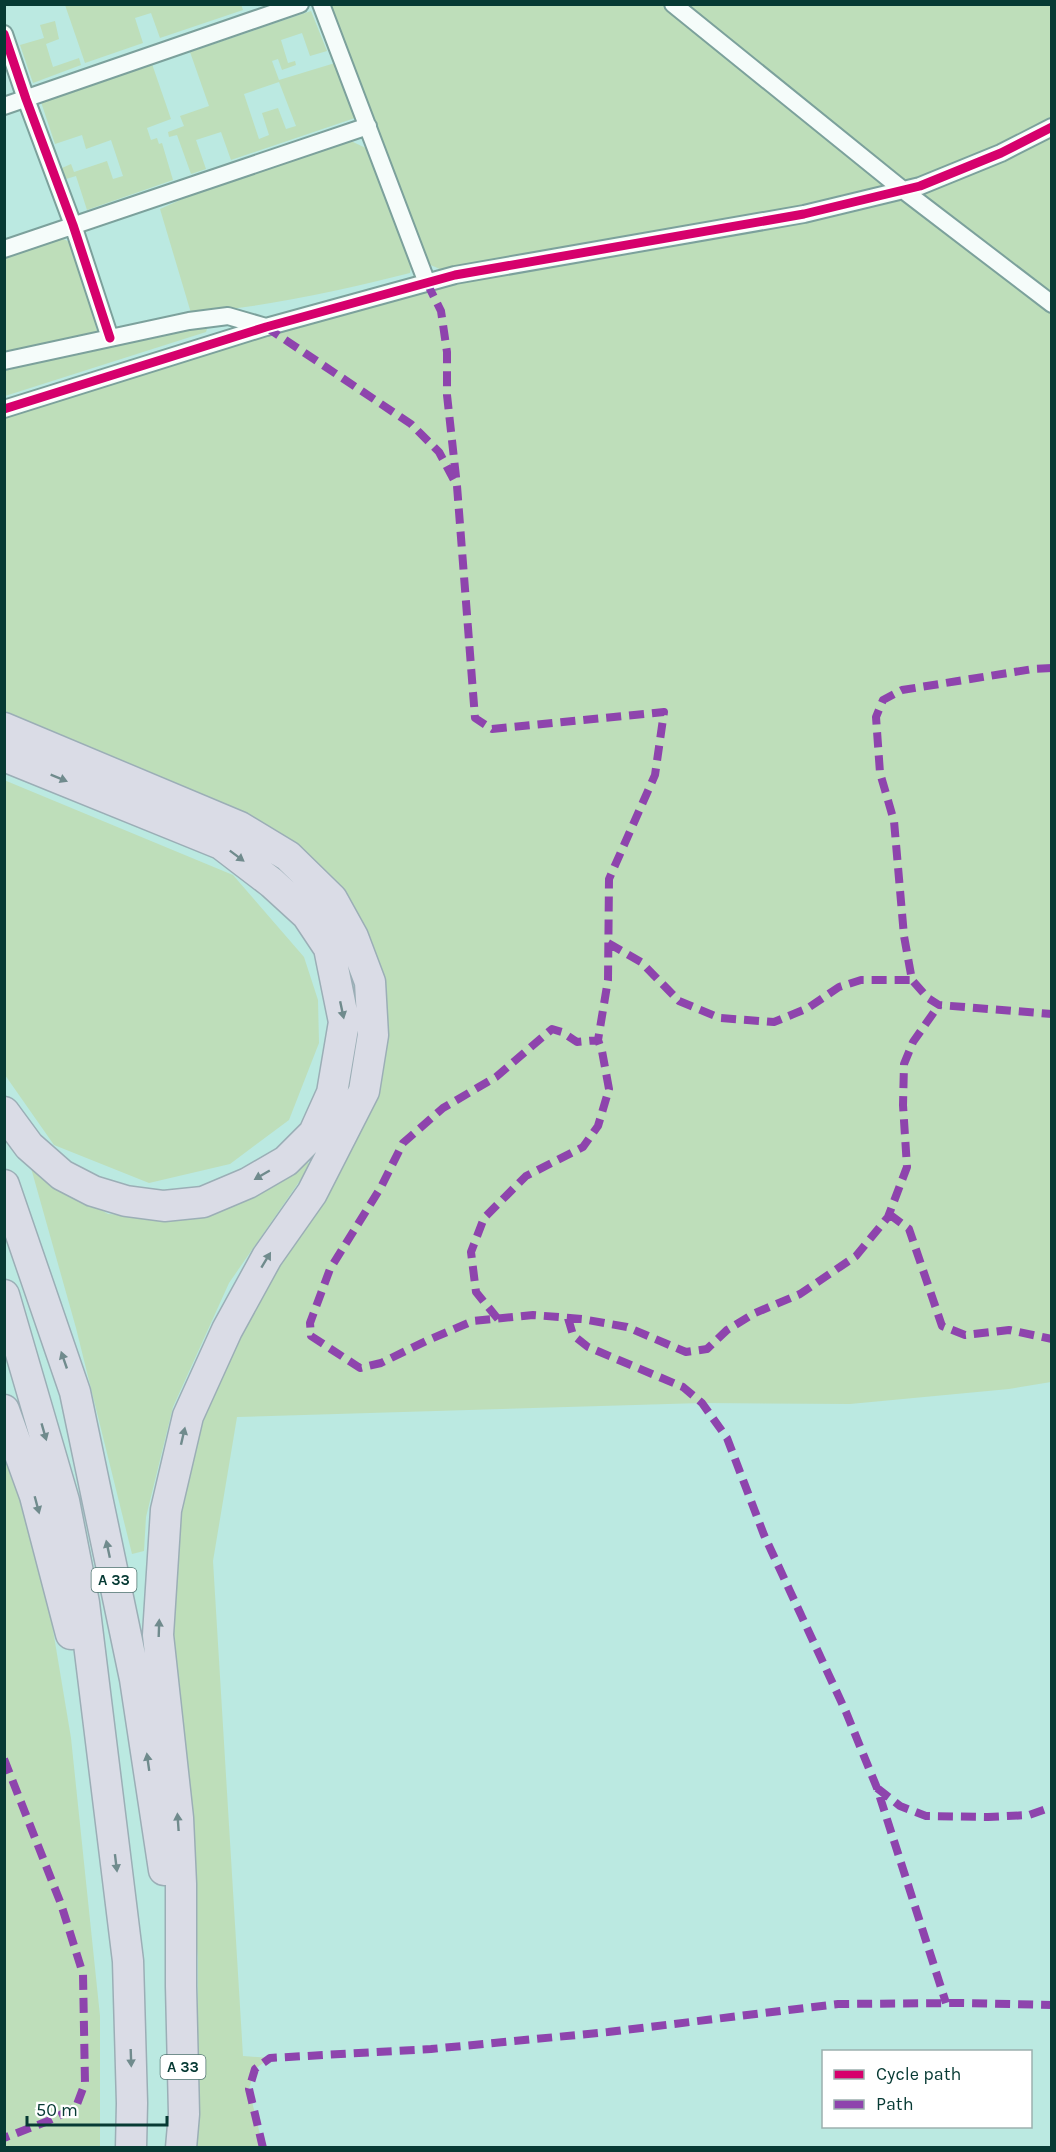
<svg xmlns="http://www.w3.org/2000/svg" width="1056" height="2152" font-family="Karla,sans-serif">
  <rect width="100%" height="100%" fill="#bbe9e1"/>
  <path fill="#bedeba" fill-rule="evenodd" d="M 241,4 L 243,10 L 160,38 L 151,13 L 135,18 L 143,43 L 85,63 L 65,5 Z
    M 330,5 L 1051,5 L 1051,1382 L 1009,1389 L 850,1404 L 702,1403 L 237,1417 L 213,1561 L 243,2056 L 270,2058 L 255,2069 L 249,2089 L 263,2147 L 197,2147 L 198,1959 L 178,1725 L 167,1640 L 173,1516 L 196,1419 L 375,1085 L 370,982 L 288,856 L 5,728 L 4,409 L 454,275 L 428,264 Z
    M 311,11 L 327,51 L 310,56 L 302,33 L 281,40 L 288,63 L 295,61 L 296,65 L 282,70 L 278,59 L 272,61 L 279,80 L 335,63 L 355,118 L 231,160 L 221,132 L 196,140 L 206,169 L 191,174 L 177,135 L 169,137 L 168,132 L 184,126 L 180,116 L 209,106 L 190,52 ZM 279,82 L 296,126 L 286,129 L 278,108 L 262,113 L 269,135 L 259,139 L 244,94 Z
    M 55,21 L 59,39 L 46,44 L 53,67 L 79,58 L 81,65 L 33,83 L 20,45 L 44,38 L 40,25 Z
    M 152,64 L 171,119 L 147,128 L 151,140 L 157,138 L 159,144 L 162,143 L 173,180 L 87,210 L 76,176 L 66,179 L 62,168 L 71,164 L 74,172 L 107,161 L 113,179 L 123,176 L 111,140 L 86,149 L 82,135 L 55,144 L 41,102 Z
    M 334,142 L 353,142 L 368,149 L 411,264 L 410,273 C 338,291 266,307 191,313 L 160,209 L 229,178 Z
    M 56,237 C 64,239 71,241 76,249 C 89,273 90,305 97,331 L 93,338 L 5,351 L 5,256 Z
    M 200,325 L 207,329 L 206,332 L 5,396 L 4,371 Z
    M 4,780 L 233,875 L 304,957 L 318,1000 L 319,1043 L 289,1120 L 230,1164 L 149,1183 L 54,1145 L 5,1075 Z
    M 305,1156 L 310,1166 L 229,1283 L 173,1407 L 146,1517 L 144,1551 L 132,1554 L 76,1328 L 31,1168 L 108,1214 L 182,1218 Z
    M 4,1438 L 8,1444 L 52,1624 L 71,1738 L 100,2016 L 100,2147 L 5,2147 Z"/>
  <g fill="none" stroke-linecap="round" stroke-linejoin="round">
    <defs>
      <path id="minor" d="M 321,4 L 427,283
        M 673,4 L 903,190 L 1052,304
        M 4,34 L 26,99 L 73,225 L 110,338
        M 4,106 L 300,4
        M 4,249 L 368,126
        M 4,361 L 189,321 L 228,316 L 266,327
        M 4,409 L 266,327 L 455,275 L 804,214 L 920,186 L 1001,153 L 1052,127"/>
      <path id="motorway" d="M 4,728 L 240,827 L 288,856 L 332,899 L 353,937 L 370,982 L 373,1035 L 364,1091 L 312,1193 L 267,1257 L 227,1330 L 188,1416 L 166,1510 L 158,1635 L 178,1818 L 181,1884 L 181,1986 L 184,2114 L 181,2148
        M 4,756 L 221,844 L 272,883 L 307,915 L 329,948 L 344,1022 L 332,1093 L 314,1133 L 286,1161 L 248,1183 L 203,1202 L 164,1206 L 126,1201 L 93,1191 L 62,1175 L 29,1146 L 4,1112
        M 4,1185 L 75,1392 L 135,1679 L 164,1870
        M 4,1295 L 64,1501 L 84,1603 L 128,1961 L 132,2103 L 131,2148
        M 4,1410 L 35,1496 L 71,1634"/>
    </defs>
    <use href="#minor" stroke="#7ca19c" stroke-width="20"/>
    <use href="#motorway" stroke="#9baeb6" stroke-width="33"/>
    <use href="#minor" stroke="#f5fcfa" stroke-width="16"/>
    <use href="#motorway" stroke="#dadce6" stroke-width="30"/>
    <path stroke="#8e44ad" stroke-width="8" stroke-dasharray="15 8" stroke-linecap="butt" d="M 427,283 L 441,311 L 447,352 L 447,395 L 457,486 L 475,718 L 492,729 L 664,712 L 655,775 L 609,879 L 608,980 L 598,1040 L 577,1042 L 562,1032 L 552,1029 L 496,1077 L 443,1108 L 403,1143 L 381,1187 L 330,1269 L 310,1323 L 311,1336 L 360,1368 L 381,1363 L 426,1341 L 473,1321 L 533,1315 L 582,1319 L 627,1327 L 686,1352 L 707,1349 L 727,1330 L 755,1313 L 800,1294 L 856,1256 L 888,1217 L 907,1167 L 903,1105 L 904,1064 L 913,1042 L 939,1005
      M 266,327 L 411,424 L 439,452 L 454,480
      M 1052,668 L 1033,669 L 902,690 L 883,700 L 876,717 L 880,773 L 894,821 L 904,936 L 912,980 L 928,998 L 939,1005 L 1052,1014
      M 608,943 L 641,962 L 679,1001 L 720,1018 L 774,1022 L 808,1008 L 839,987 L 861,980 L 912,980
      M 889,1214 L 909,1229 L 942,1326 L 965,1335 L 1009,1330 L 1052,1339
      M 568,1318 L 573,1335 L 588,1347 L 683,1387 L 702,1403 L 727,1438 L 764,1535 L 846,1712 L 877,1788 L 946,2003
      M 498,1319 L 476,1292 L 471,1252 L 484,1218 L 526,1176 L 583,1147 L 598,1126 L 609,1089 L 602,1051 L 598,1040
      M 4,1759 L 61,1904 L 83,1974 L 85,2083 L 76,2107 L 48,2121 L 4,2138
      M 877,1788 L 900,1806 L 926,1816 L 988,1817 L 1029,1815 L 1052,1807
      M 263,2148 L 249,2089 L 255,2069 L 270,2058 L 431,2049 L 608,2032 L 838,2004 L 961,2003 L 1052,2005"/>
    <defs>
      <path id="cycleway" d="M 4,34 L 26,99 L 73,225 L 110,338
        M 4,409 L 266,327 L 455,275 L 804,214 L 920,186 L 1001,153 L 1052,127"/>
    </defs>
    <use href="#cycleway" stroke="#fff" stroke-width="13"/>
    <use href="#cycleway" stroke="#d6006c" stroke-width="9"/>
  </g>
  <defs><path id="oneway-solid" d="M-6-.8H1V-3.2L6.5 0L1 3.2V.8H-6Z" transform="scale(1.5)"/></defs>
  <g fill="#708b8d">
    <use href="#oneway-solid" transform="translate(59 778) rotate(22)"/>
    <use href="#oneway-solid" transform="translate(237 856) rotate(37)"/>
    <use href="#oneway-solid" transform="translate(342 1010) rotate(78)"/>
    <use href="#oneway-solid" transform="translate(262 1175) rotate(150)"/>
    <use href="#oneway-solid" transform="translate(266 1260) rotate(-59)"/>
    <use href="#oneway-solid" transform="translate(64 1360) rotate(-109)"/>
    <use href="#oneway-solid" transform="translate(44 1432) rotate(74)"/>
    <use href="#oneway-solid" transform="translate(183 1436) rotate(-77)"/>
    <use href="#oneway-solid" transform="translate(37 1505) rotate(75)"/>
    <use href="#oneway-solid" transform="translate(108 1549) rotate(-102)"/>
    <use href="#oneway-solid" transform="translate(159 1628) rotate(-88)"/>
    <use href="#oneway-solid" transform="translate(148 1762) rotate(-98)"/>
    <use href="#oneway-solid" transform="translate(178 1822) rotate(-94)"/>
    <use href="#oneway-solid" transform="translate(116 1863) rotate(83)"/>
    <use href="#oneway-solid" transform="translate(131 2058) rotate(88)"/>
  </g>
  <g text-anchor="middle" stroke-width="4.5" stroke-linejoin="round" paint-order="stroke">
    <g fill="#fff" stroke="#517571" stroke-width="1.5">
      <rect x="91.5" y="1568" width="45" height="24" rx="4.5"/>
      <rect x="160.5" y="2055" width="45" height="24" rx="4.5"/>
    </g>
    <g font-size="15" font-weight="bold" fill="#073a34">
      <text x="114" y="1585">A 33</text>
      <text x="183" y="2072">A 33</text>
    </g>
  </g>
  <rect width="1056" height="2152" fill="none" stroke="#073a34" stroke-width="12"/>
  <rect x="822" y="2050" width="210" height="78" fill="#ffffff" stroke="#9cb0ae" stroke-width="1.5"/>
  <rect x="834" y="2070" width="30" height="9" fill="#d6006c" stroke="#9cb0ae" stroke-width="1.5"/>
  <text x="876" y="2080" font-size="18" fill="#073a34">Cycle path</text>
  <rect x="834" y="2100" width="30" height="9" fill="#8e44ad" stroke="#9cb0ae" stroke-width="1.5"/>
  <text x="876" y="2110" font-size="18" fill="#073a34">Path</text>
  <path d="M27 2116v9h140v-9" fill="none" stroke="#073a34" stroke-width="3"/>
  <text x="36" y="2116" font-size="18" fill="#073a34" stroke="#ffffff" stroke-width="4.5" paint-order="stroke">50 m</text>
</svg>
